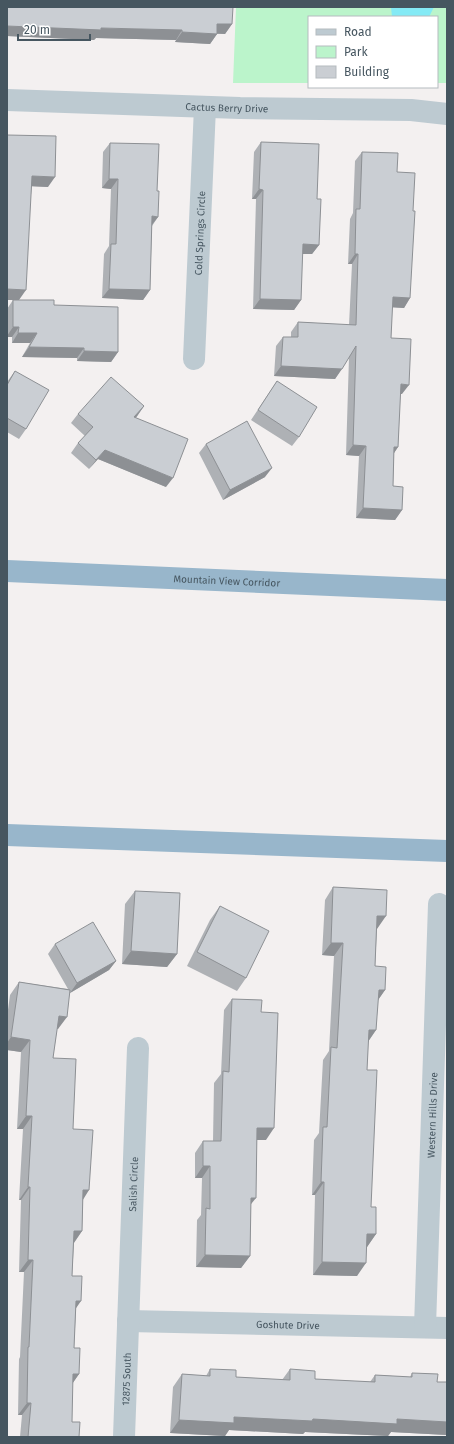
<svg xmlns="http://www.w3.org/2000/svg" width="454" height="1444" font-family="'Fira Sans',sans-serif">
  <rect width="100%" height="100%" fill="#f3f0f0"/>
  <path fill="#bbf4cb" d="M 236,7 L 447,7 L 447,83 L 437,83 L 437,17 L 309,17 L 309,83 L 233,83 Z"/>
  <path fill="#84eaf5" d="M 391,7 L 434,7 L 429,17 L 392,17 Z"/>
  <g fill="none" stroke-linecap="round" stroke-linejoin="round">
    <g stroke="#bdcad1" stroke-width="22">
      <path id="s1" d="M 7,100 L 240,108 L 411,110 L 447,114"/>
      <path id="s2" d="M 194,359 L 205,107"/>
      <path id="s3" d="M 128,1321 L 447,1328"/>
      <path id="s4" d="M 425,1327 L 439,904"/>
      <path id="s5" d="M 124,1437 L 138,1048"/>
    </g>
    <g stroke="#98b6cb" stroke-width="22">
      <path id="s6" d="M 7,571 L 447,590"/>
      <path d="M 7,835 L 447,851"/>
    </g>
  </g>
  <path fill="#aeb1b5" d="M 232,24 L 225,34 L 217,34 L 210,44 L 175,42 L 176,40 L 96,38 L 94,40 L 7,36 Z
    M 7,135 L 48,187 L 32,186 L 19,300 L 54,305 L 118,352 L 111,362 L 77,361 L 77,358 L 22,357 L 30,343 L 12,343 L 12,337 L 7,337 L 7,309 L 13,300 L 7,300 Z
    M 261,142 L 317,199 L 319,245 L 312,254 L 302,254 L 301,300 L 294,310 L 253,309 L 256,199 L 252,199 L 254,152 Z
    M 110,143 L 157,191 L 158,217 L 152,226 L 150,290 L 143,300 L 102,298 L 104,254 L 109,246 L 111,189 L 102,188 L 103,152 Z
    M 362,152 L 397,172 L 410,298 L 404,308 L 392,307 L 391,338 L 402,394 L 400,394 L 398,447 L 394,453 L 393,486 L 402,510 L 395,520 L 356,518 L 359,456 L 346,455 L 349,357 L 335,379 L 274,376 L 276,346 L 283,337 L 291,337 L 291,332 L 298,322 L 349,325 L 352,264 L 348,264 L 350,219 L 353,213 L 355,161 Z
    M 15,371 L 26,429 L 19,439 L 7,432 L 7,382 Z
    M 277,381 L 299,437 L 292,446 L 251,420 Z
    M 144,406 L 136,418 L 166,487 L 98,459 L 89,469 L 71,453 L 78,443 L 85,436 L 71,423 L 78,414 Z
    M 206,444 L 265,477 L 223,500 L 199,453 Z
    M 333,887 L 377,929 L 375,966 L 385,990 L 378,1000 L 376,1030 L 368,1042 L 367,1070 L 371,1207 L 376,1234 L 367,1247 L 357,1276 L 313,1275 L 315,1195 L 312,1195 L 314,1140 L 319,1133 L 323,1060 L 329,1051 L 334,956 L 322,955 L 325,900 Z
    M 135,891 L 177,954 L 167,967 L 122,964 L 125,904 Z
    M 220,906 L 246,978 L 237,991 L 187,966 L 210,920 Z
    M 55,944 L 116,961 L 109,970 L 70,993 L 58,1029 L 57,1029 L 53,1058 L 73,1129 L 83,1200 L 82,1231 L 74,1243 L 72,1276 L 76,1309 L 74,1348 L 79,1374 L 72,1384 L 72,1422 L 79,1437 L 20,1437 L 22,1415 L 18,1415 L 19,1359 L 20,1357 L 24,1272 L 19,1272 L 21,1200 L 19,1200 L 23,1129 L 17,1129 L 21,1052 L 7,1050 L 7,1017 L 10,995 L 19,982 L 68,989 L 48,954 Z
    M 232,999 L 261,1012 L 266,1140 L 257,1140 L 251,1204 L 250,1256 L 241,1268 L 196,1267 L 197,1220 L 201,1215 L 202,1178 L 195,1178 L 195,1153 L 203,1141 L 213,1141 L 214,1083 L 221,1074 L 224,1010 Z
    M 210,1369 L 236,1377 L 282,1380 L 290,1369 L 315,1379 L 370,1382 L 375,1375 L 410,1377 L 412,1373 L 437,1382 L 447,1382 L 447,1435 L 391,1432 L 388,1436 L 305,1432 L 303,1434 L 229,1430 L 225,1436 L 170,1433 L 173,1387 L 182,1374 L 206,1376 Z"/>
  <path fill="#8d9094" d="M 217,24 L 232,24 L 225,34 L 210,33 Z
    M 7,26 L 101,28 L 182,30 L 176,40 L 96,38 L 94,40 L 7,36 Z
    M 182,32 L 217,34 L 210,44 L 175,42 Z
    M 32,176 L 55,177 L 48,187 L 25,186 Z
    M 109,179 L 118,179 L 111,189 L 102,188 Z
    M 259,189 L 263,190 L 256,199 L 252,199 Z
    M 152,216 L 158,217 L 151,226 Z
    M 303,244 L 319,245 L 312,254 L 296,254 Z
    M 355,254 L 358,254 L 352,264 L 348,264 Z
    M 7,289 L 26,290 L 19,300 L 7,300 Z
    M 109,289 L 150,290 L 143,300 L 102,298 Z
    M 393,297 L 410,298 L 404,308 L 386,307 Z
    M 260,299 L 301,300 L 294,310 L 253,309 Z
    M 13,327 L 19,327 L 12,337 L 7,337 L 7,336 Z
    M 18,333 L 37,333 L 30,343 L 12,343 Z
    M 29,347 L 84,348 L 77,358 L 22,357 Z
    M 84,351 L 118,352 L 111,362 L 77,361 Z
    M 281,366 L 342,369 L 335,379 L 274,376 Z
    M 401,384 L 409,385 L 402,394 L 394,394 Z
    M 144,406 L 137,416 L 127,427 L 134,417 Z
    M 353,445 L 366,446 L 359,456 L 346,455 Z
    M 394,447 L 398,447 L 392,456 Z
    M 105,450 L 173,478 L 166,487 L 98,459 L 89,469 L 96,460 Z
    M 272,468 L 265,477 L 223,500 L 230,490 Z
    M 363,508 L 402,510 L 395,520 L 356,518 Z
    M 377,916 L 386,916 L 377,929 Z
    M 331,943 L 343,943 L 334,956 L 322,955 Z
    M 131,951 L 177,954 L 167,967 L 122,964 Z
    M 116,961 L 109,970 L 70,993 L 77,983 Z
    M 379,990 L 385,990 L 376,1003 Z
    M 59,1016 L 67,1017 L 58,1029 L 50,1028 Z
    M 369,1030 L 376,1030 L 367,1043 Z
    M 11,1037 L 30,1040 L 21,1052 L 7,1050 L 7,1043 Z
    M 26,1116 L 32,1116 L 23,1129 L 17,1129 Z
    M 257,1128 L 274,1128 L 266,1140 L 249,1140 Z
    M 203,1166 L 210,1166 L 202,1178 L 195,1178 Z
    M 321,1182 L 324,1182 L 315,1195 L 312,1195 Z
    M 28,1187 L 30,1187 L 21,1200 L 19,1200 Z
    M 83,1190 L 89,1190 L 81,1203 Z
    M 251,1198 L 256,1198 L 247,1209 Z
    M 74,1231 L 82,1231 L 73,1244 Z
    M 367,1234 L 376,1234 L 367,1247 L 358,1247 Z
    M 205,1255 L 250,1256 L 241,1268 L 196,1267 Z
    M 28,1260 L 33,1260 L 24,1272 L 19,1272 Z
    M 322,1262 L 366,1263 L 357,1276 L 313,1275 Z
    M 76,1301 L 81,1301 L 72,1314 Z
    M 73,1374 L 79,1374 L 70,1387 Z
    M 27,1403 L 31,1403 L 22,1415 L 18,1415 Z
    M 234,1417 L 313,1419 L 397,1419 L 447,1422 L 447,1435 L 391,1432 L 388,1436 L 305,1432 L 303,1434 L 229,1430 L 225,1436 L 170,1433 L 179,1420 Z"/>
  <path fill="#caced3" stroke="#8d9094" d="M 7,7 L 233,7 L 232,24 L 217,24 L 217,34 L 182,32 L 182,30 L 101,28 L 101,30 L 7,26 Z
    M 7,135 L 56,136 L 55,177 L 32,176 L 26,290 L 7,289 Z
    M 261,142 L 319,144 L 317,199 L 321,199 L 319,245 L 303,244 L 301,300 L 260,299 L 263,190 L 259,189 Z
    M 110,143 L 159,144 L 157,191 L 159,191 L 158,217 L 152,216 L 150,290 L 109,289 L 111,244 L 116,244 L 118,179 L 109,179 Z
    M 362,152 L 398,153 L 397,172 L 415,173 L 413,211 L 415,211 L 410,298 L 393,297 L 391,338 L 411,339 L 409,385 L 401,384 L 398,447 L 394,447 L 393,486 L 403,487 L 402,510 L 363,508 L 366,446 L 353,445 L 356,346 L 342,369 L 281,366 L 283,337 L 298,337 L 298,322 L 356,325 L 358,254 L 355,254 L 356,209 L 360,209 Z
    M 13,300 L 54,300 L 54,305 L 118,307 L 118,352 L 84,351 L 84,348 L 29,347 L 37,333 L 18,333 L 19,327 L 13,327 Z
    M 15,371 L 49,390 L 26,429 L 7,418 L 7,385 Z
    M 111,377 L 144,406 L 134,417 L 188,439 L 173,478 L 105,450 L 96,460 L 78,443 L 93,427 L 78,414 Z
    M 277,381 L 317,407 L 299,437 L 258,410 Z
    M 247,421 L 272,468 L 230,490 L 206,444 Z
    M 333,887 L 387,890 L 386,916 L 377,916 L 375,966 L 386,967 L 385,990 L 379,990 L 376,1030 L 369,1030 L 367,1070 L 377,1070 L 371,1207 L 376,1207 L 376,1234 L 367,1234 L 366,1263 L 322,1262 L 324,1182 L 321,1182 L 323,1127 L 327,1127 L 331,1047 L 337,1048 L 343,943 L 331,943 Z
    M 135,891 L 180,893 L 177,954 L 131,951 Z
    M 220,906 L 269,931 L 246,978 L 197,952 Z
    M 93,922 L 116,961 L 77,983 L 55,944 Z
    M 19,982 L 70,990 L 67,1017 L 59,1016 L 53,1058 L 76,1059 L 73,1129 L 93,1130 L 89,1190 L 83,1190 L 82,1231 L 74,1231 L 72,1276 L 82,1276 L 81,1301 L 76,1301 L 74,1348 L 80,1348 L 79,1374 L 73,1374 L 72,1422 L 80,1422 L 79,1437 L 28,1437 L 31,1403 L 27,1403 L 28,1347 L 29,1347 L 33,1260 L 28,1260 L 30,1187 L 28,1187 L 32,1116 L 26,1116 L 30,1040 L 11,1037 Z
    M 232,999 L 262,1000 L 261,1012 L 278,1013 L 274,1128 L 257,1128 L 256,1198 L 251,1198 L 250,1256 L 205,1255 L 206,1208 L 210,1209 L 210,1166 L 203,1166 L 203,1141 L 221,1141 L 223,1071 L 229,1072 Z
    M 210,1369 L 236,1370 L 236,1377 L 290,1380 L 290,1369 L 315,1371 L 315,1379 L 375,1382 L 375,1375 L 412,1377 L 412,1373 L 438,1374 L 437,1382 L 447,1382 L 447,1422 L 397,1419 L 397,1424 L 313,1419 L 312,1421 L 234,1417 L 234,1423 L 179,1420 L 182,1374 L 210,1376 Z"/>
  <g text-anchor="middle" stroke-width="3.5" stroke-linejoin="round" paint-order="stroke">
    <g font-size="10" fill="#465660" stroke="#fff">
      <text dy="4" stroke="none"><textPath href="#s1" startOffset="220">Cactus Berry Drive</textPath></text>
      <text dy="4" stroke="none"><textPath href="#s2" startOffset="126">Cold Springs Circle</textPath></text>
      <text dy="4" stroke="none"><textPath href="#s6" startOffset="220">Mountain View Corridor</textPath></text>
      <text dy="4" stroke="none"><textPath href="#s4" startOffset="212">Western Hills Drive</textPath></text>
      <text dy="4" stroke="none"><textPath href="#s5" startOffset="253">Salish Circle</textPath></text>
      <text dy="4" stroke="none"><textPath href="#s3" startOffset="160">Goshute Drive</textPath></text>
      <text dy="4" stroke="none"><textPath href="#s5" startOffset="58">12875 South</textPath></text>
    </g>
  </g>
  <rect width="454" height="1444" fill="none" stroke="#465660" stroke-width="16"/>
  <rect x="308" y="16" width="130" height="72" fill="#ffffff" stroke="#b5bbbf"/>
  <rect x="316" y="29" width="20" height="6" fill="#bdcad1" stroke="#b5bbbf"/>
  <text x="344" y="36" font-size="12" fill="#465660">Road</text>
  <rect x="316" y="46" width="20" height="12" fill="#bbf4cb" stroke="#b5bbbf"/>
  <text x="344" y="56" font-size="12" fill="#465660">Park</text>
  <rect x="316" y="66" width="20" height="12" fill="#caced3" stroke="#b5bbbf"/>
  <text x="344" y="76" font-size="12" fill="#465660">Building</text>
  <path d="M18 34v6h72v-6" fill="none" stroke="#465660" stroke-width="2"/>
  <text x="24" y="34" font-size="12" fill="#465660" stroke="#ffffff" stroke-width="3" paint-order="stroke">20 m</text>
</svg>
